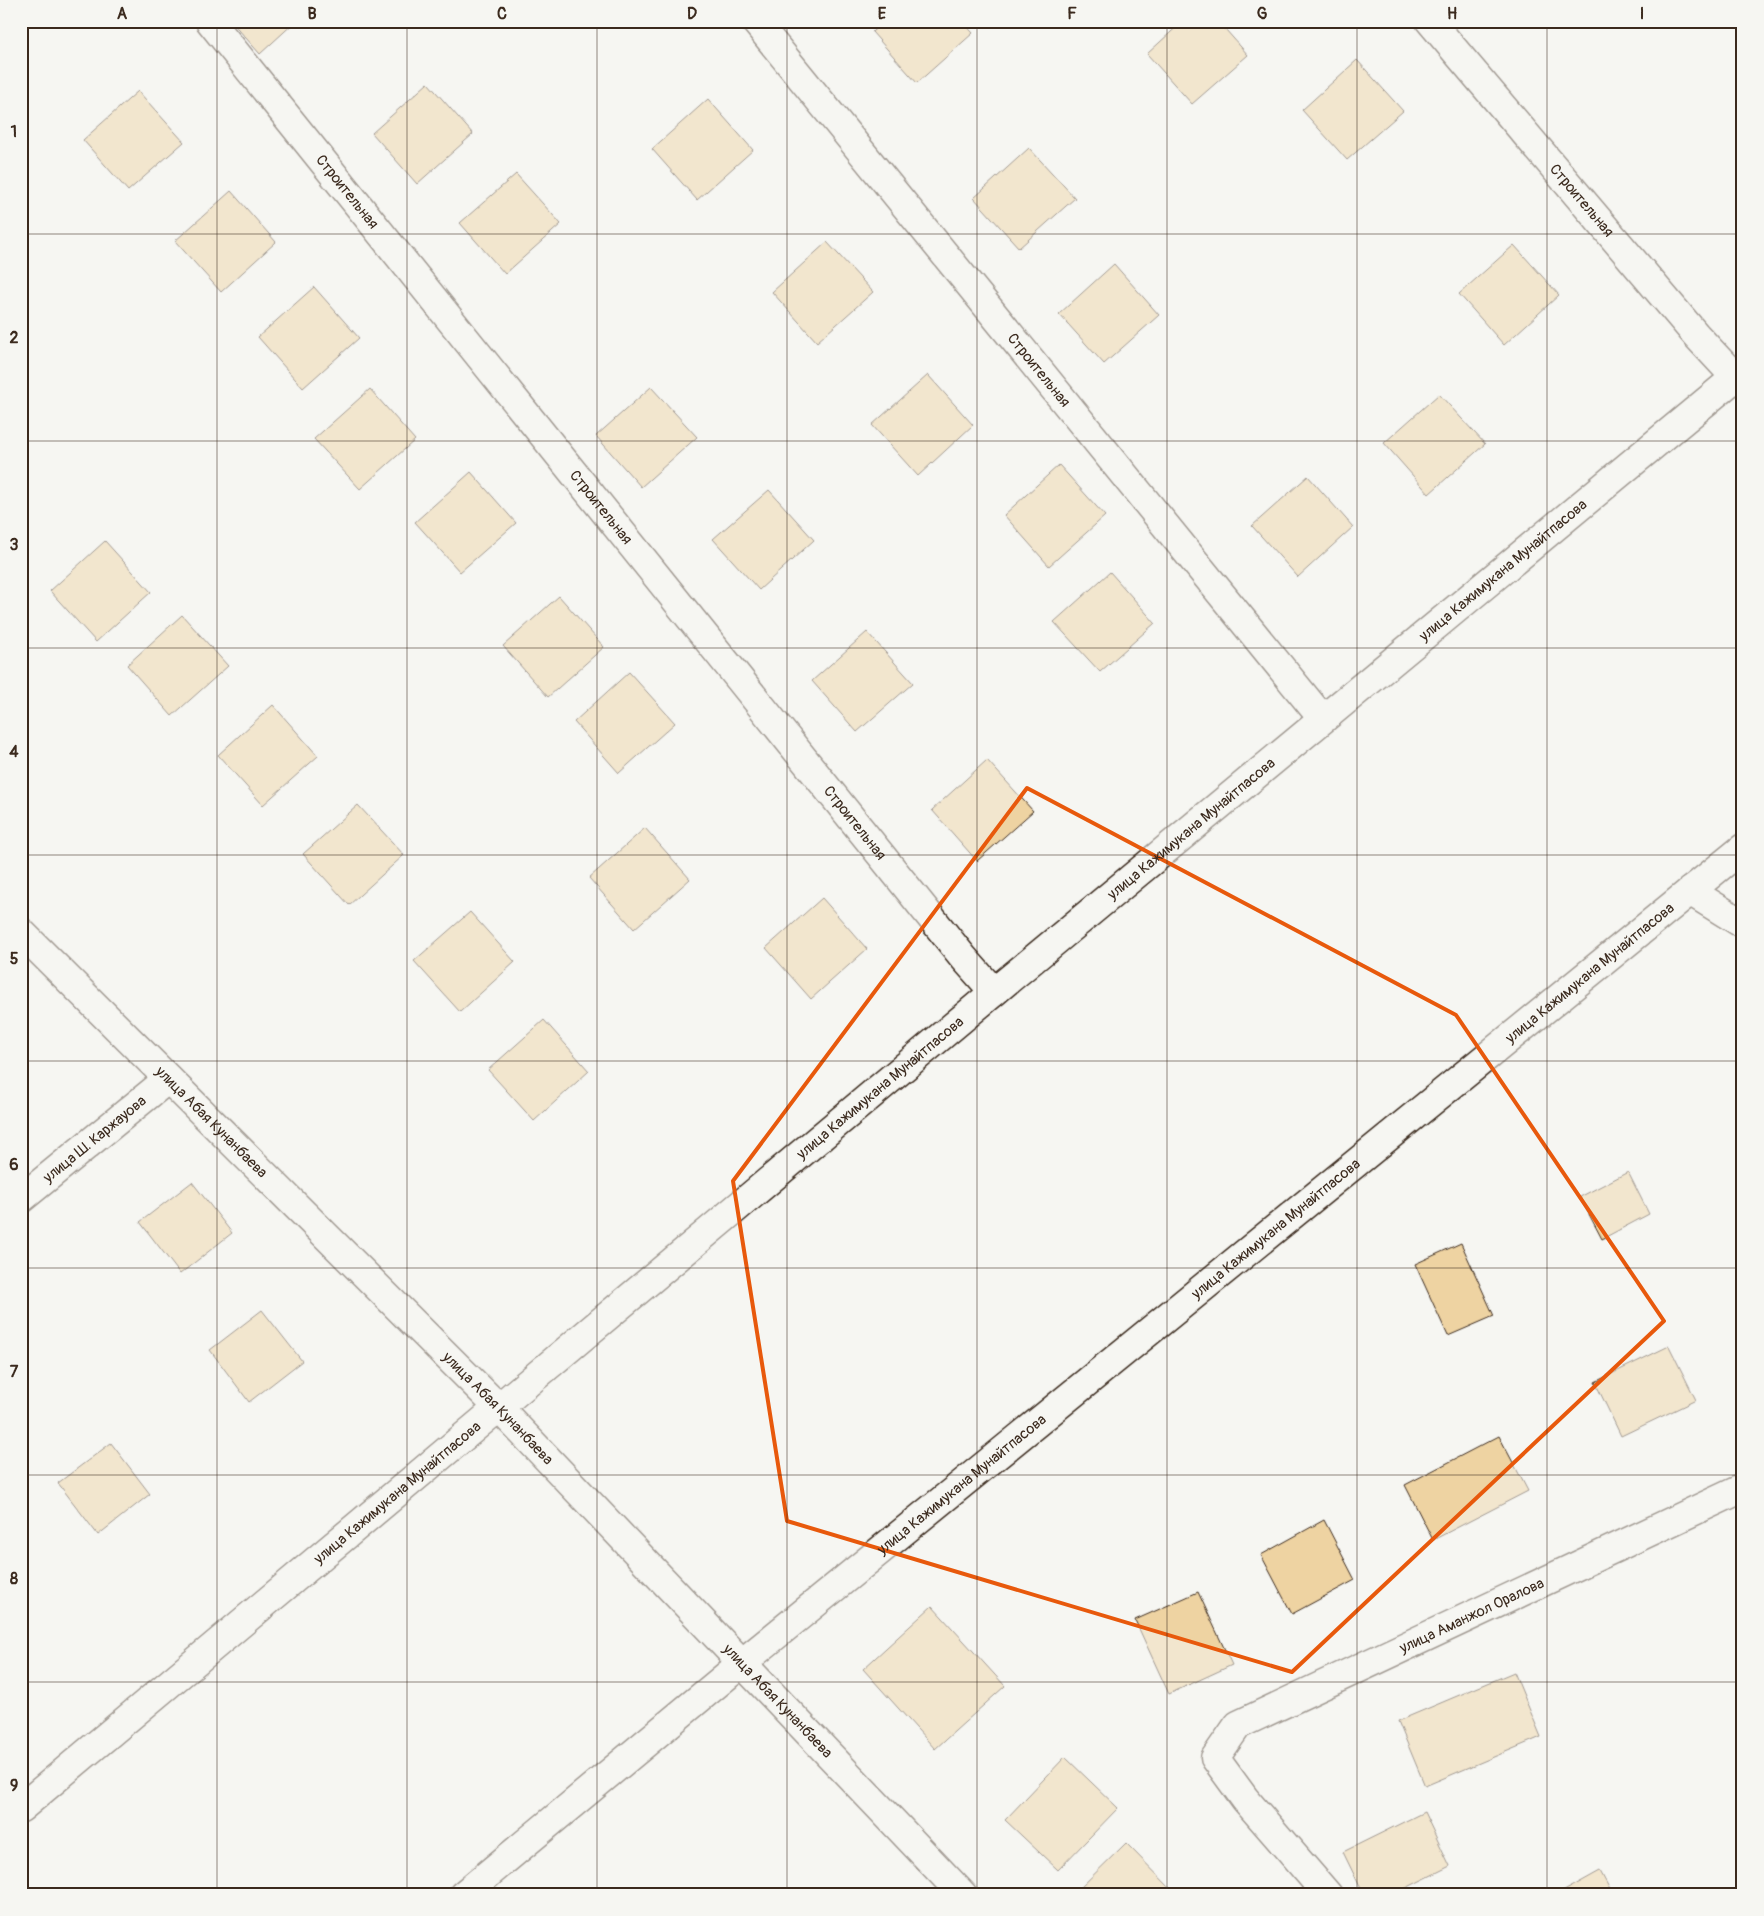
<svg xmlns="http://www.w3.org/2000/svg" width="1764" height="1916" font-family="Pangolin,sans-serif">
  <rect width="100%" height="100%" fill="#f6f6f2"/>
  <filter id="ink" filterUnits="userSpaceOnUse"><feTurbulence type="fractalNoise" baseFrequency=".02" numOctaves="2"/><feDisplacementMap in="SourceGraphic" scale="10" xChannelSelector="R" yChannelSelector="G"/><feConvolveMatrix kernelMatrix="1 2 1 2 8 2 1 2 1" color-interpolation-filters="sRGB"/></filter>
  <g filter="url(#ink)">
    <path fill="#eed3a2" stroke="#3b2a1e" d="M 231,21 L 296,21 L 260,54 Z
      M 884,21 L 962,21 L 973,33 L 917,83 L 872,32 Z
      M 1183,21 L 1218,21 L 1248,55 L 1192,104 L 1147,54 Z
      M 1357,60 L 1403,111 L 1347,160 L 1302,110 Z
      M 428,83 L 473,134 L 417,184 L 372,133 Z
      M 138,91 L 184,142 L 128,191 L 83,140 Z
      M 708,99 L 753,150 L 697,200 L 652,149 Z
      M 1029,148 L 1075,198 L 1019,248 L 974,198 Z
      M 516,174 L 561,224 L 505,274 L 460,223 Z
      M 231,191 L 276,242 L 221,292 L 175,241 Z
      M 827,242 L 873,292 L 817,342 L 772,292 Z
      M 1514,245 L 1559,295 L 1504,345 L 1459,294 Z
      M 1114,264 L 1159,315 L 1104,364 L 1059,314 Z
      M 314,287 L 359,338 L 303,388 L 258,337 Z
      M 928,375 L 973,425 L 918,476 L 872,425 Z
      M 651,387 L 697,437 L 641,487 L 596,436 Z
      M 370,389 L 415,440 L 360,489 L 314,439 Z
      M 1439,394 L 1485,444 L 1429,494 L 1384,443 Z
      M 1059,465 L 1105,516 L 1049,566 L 1004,515 Z
      M 471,472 L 516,523 L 460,572 L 415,522 Z
      M 1308,476 L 1353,527 L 1298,577 L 1252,526 Z
      M 769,490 L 814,540 L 759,590 L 713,539 Z
      M 105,541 L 151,592 L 96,642 L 50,591 Z
      M 1110,572 L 1155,623 L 1100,672 L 1054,622 Z
      M 559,596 L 604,647 L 548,697 L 503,646 Z
      M 182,615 L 228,666 L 172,716 L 127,665 Z
      M 867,632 L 913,683 L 857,732 L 812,681 Z
      M 629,672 L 675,723 L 619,773 L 574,722 Z
      M 273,705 L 318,756 L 263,805 L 218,755 Z
      M 987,760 L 1033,811 L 977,861 L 932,810 Z
      M 358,805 L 404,855 L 349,905 L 303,854 Z
      M 645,828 L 690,879 L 634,929 L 589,878 Z
      M 822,898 L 867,949 L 811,999 L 766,948 Z
      M 470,912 L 515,962 L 460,1012 L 414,961 Z
      M 544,1020 L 589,1071 L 534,1121 L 488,1070 Z
      M 1628,1172 L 1649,1214 L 1602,1239 L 1580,1197 Z
      M 192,1182 L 232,1233 L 180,1274 L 140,1222 Z
      M 1461,1243 L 1494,1316 L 1448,1336 L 1415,1264 Z
      M 262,1310 L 302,1361 L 249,1402 L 210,1350 Z
      M 1669,1346 L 1696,1400 L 1621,1436 L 1595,1382 Z
      M 1499,1436 L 1528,1491 L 1433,1540 L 1405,1485 Z
      M 111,1443 L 150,1494 L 98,1535 L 58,1483 Z
      M 1324,1520 L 1355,1580 L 1292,1614 L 1261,1555 Z
      M 1198,1592 L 1232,1665 L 1169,1694 L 1135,1620 Z
      M 932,1606 L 1005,1686 L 935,1749 L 863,1669 Z
      M 1514,1672 L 1541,1737 L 1425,1786 L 1398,1721 Z
      M 1065,1757 L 1118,1808 L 1058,1870 L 1005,1820 Z
      M 1424,1812 L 1450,1866 L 1392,1895 L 1364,1895 L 1343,1852 Z
      M 1126,1843 L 1177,1895 L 1073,1895 Z
      M 1600,1871 L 1613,1895 L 1557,1895 Z"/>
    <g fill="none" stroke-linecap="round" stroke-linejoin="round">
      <defs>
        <g id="street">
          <path id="s1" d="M 210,21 L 963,957 L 994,992"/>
          <path id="s2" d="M 755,21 L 1322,718"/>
          <path id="s3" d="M 1430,21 L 1696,335 L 1735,377"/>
          <path d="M 1690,891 L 1743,924"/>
          <path id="s4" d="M 21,1199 L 168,1079"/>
          <path id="s5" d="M 21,1808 L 994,992 L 1743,371"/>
          <path id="s6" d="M 463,1895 L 742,1663 L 1743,848"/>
          <path id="s7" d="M 1328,1895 L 1245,1799 L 1215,1758 L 1238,1725 L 1743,1488"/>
        </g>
        <g id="secondary">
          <path id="s8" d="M 21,932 L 499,1408 L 963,1895"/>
        </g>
      </defs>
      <use href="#street" stroke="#3b2a1e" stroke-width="31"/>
      <use href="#secondary" stroke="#3b2a1e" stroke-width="31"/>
      <use href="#street" stroke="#f6f6f2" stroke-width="28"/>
      <use href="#secondary" stroke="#f6f6f2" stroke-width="28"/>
    </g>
  </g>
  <path d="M0 0H1764V1916H0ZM 1027,788 L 1456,1015 L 1664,1321 L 1292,1672 L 787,1521 L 733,1181 Z" fill="#f6f6f2" fill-opacity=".55" fill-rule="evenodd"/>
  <path fill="none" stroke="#e8590c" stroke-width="4" stroke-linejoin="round" d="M 1027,788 L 1456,1015 L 1664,1321 L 1292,1672 L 787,1521 L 733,1181 Z"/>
  <path fill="none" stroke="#3b2a1e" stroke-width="1" stroke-opacity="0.55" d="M 217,21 L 217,1895M 407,21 L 407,1895M 597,21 L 597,1895M 787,21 L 787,1895M 977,21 L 977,1895M 1167,21 L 1167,1895M 1357,21 L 1357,1895M 1547,21 L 1547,1895M 21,234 L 1743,234M 21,441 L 1743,441M 21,648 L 1743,648M 21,855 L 1743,855M 21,1061 L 1743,1061M 21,1268 L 1743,1268M 21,1475 L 1743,1475M 21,1682 L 1743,1682"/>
  <g text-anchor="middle" stroke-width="4" stroke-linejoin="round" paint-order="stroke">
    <g font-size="15" fill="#3b2a1e" stroke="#f6f6f2">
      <text dy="5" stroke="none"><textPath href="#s1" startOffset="219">Строительная</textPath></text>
      <text dy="5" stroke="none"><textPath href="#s3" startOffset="235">Строительная</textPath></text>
      <text dy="5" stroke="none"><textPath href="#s2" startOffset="450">Строительная</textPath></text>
      <text dy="5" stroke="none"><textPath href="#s1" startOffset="624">Строительная</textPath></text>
      <text dy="5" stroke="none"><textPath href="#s5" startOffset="1931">улица Кажимукана Мунайтпасова</textPath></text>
      <text dy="5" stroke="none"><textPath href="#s1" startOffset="1029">Строительная</textPath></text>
      <text dy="5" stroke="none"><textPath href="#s5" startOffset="1526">улица Кажимукана Мунайтпасова</textPath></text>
      <text dy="5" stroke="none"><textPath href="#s6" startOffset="1456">улица Кажимукана Мунайтпасова</textPath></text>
      <text dy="5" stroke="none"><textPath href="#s5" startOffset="1121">улица Кажимукана Мунайтпасова</textPath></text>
      <text dy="5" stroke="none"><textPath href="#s8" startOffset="269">улица Абая Кунанбаева</textPath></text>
      <text dy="5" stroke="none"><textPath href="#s4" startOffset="95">улица Ш. Каржауова</textPath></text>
      <text dy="5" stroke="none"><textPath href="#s6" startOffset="1051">улица Кажимукана Мунайтпасова</textPath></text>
      <text dy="5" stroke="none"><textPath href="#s8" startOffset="674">улица Абая Кунанбаева</textPath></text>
      <text dy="5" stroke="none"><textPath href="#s6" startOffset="646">улица Кажимукана Мунайтпасова</textPath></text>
      <text dy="5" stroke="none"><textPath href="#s5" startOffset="491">улица Кажимукана Мунайтпасова</textPath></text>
      <text dy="5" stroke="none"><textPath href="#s7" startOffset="476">улица Аманжол Оралова</textPath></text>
      <text dy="5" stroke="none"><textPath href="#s8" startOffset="1079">улица Абая Кунанбаева</textPath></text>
    </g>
  </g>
  <rect width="1764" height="1916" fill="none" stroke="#f6f6f2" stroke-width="55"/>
  <rect x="28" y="28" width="1708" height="1860" fill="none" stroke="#3b2a1e" stroke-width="2"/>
  <g font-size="16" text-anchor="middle" font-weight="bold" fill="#3b2a1e">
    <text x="122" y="19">A</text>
    <text x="312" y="19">B</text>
    <text x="502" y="19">C</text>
    <text x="692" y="19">D</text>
    <text x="882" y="19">E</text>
    <text x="1072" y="19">F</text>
    <text x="1262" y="19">G</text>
    <text x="1452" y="19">H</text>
    <text x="1642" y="19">I</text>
    <text x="14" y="137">1</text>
    <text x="14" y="343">2</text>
    <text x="14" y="550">3</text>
    <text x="14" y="757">4</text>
    <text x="14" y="964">5</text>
    <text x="14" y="1170">6</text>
    <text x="14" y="1377">7</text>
    <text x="14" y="1584">8</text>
    <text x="14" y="1791">9</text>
  </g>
</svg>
